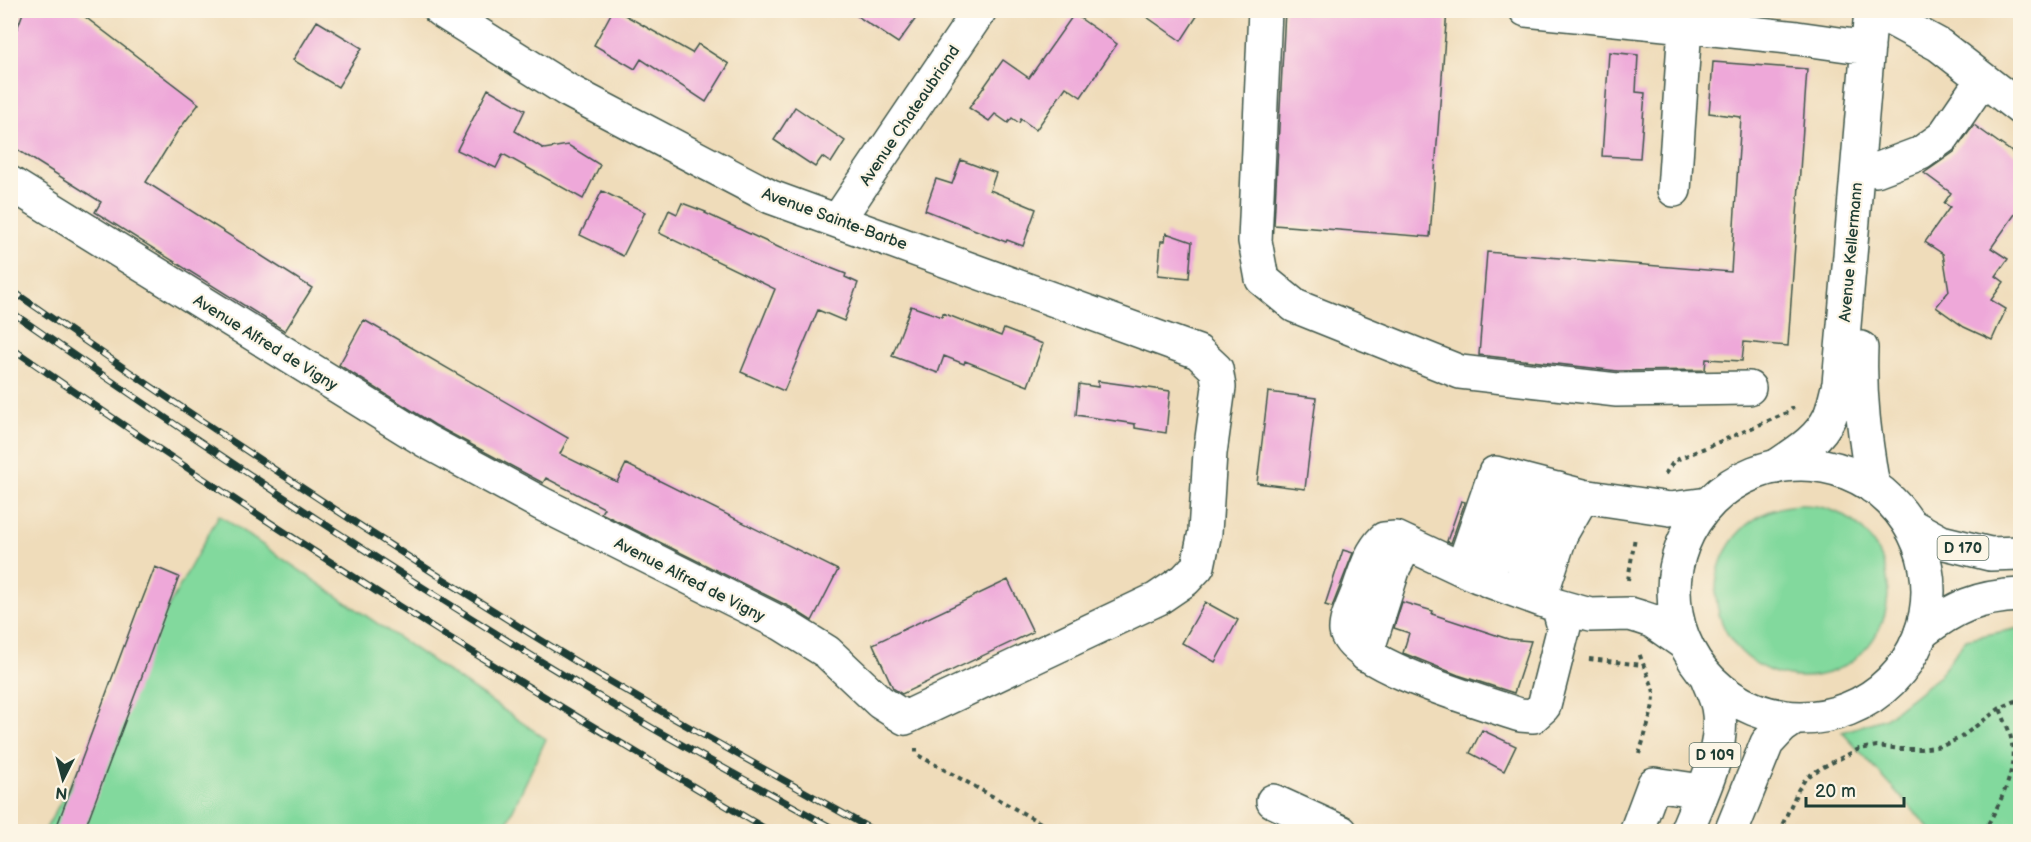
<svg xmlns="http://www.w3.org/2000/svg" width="2031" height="842" font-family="'Balsamiq Sans',sans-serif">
  <rect width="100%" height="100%" fill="#fcf5e5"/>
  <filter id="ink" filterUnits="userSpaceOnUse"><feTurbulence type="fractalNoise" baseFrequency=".0167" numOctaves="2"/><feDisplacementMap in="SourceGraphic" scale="12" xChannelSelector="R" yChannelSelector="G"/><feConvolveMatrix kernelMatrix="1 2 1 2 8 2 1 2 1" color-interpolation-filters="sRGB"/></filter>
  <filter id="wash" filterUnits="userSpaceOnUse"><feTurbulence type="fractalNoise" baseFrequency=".008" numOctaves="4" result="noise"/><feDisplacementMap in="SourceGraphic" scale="24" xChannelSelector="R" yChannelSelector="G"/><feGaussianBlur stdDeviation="1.35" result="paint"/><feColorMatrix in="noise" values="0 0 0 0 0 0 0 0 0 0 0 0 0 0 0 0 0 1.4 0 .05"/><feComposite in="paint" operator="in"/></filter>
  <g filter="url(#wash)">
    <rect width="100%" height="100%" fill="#efdcba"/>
    <path fill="#82d99d" stroke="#508b68" stroke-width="1.5" d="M1716 591a86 86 0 1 1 172 0a86 86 0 1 1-172 0Z
      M 219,515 L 546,739 L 503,831 L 44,832 Z
      M 2020,628 L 2020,831 L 1932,831 L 1842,732 L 1886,718 L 1939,676 L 1966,639 Z"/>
    <g id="blocks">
      <path fill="#eea8d9" d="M 24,10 L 76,10 L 199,104 L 177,132 L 146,182 L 312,288 L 285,331 L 95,212 L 101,202 L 10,145 L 10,48 Z
        M 613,10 L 616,10 L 692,53 L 698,44 L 729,64 L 706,102 L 641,59 L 635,69 L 594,45 Z
        M 848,10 L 922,10 L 898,43 Z
        M 1137,10 L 1201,10 L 1181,41 Z
        M 1285,10 L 1447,10 L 1430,237 L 1274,225 Z
        M 1074,14 L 1117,44 L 1081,97 L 1066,87 L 1036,130 L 1021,119 L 1019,123 L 1012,118 L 1008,123 L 995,114 L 989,121 L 969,108 L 1003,60 L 1029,78 Z
        M 317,21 L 362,48 L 338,87 L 293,60 Z
        M 1609,52 L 1638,55 L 1636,92 L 1645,93 L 1640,158 L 1602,156 Z
        M 1713,62 L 1807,69 L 1788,346 L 1744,342 L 1742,361 L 1706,359 L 1705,370 L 1618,371 L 1479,355 L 1487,252 L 1731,272 L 1741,117 L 1709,113 Z
        M 488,89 L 525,110 L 515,131 L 544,149 L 568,145 L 600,165 L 583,199 L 503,154 L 496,168 L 457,150 Z
        M 795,107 L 845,141 L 831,163 L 822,157 L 815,167 L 774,140 Z
        M 1974,125 L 2020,158 L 2020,207 L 1991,248 L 2008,259 L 1996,276 L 2004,282 L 1991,300 L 2006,309 L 1992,340 L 1964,327 L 1936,307 L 1949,291 L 1943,254 L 1925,242 L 1950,207 L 1944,203 L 1951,193 L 1924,173 L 1954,152 Z
        M 961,160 L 996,173 L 990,190 L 1036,209 L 1023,246 L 1007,240 L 1006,242 L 925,210 L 936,179 L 952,184 Z
        M 602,191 L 645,212 L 623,256 L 580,235 Z
        M 682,203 L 706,212 L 705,213 L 780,248 L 846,274 L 845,277 L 858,283 L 844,321 L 818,310 L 784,391 L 741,372 L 775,289 L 659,233 L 669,210 L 677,214 Z
        M 1166,233 L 1192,242 L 1189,278 L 1158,275 L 1161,241 L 1165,241 Z
        M 911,306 L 942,317 L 943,313 L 1001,336 L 1004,329 L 1043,344 L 1028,386 L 965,361 L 964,364 L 944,356 L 938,373 L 892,356 Z
        M 364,320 L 568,438 L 560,454 L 617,482 L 626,464 L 838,570 L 812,621 L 790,607 L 601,513 L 604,508 L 546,478 L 543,483 L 435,425 L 339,365 Z
        M 1098,381 L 1170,391 L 1166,433 L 1135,428 L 1135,424 L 1076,415 L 1079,384 L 1098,387 Z
        M 1268,392 L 1316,398 L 1305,489 L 1257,483 Z
        M 1461,501 L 1465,502 L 1451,543 L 1447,541 Z
        M 1343,550 L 1353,553 L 1332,607 L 1325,605 Z
        M 155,567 L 179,577 L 84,831 L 55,831 L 140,603 L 141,603 Z
        M 1008,580 L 1033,632 L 902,694 L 893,688 L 873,644 Z
        M 1205,602 L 1238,620 L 1215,662 L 1182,643 Z
        M 1402,602 L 1433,611 L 1432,614 L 1508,639 L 1531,641 L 1514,693 L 1458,675 L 1403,653 L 1409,633 L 1394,628 Z
        M 1482,730 L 1516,746 L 1504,771 L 1470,753 Z"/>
    </g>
  </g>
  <g filter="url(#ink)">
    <use href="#blocks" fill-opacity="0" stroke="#3e5548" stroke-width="1.5"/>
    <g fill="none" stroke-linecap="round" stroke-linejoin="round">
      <defs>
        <path id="minor" d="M 1265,10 L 1255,241 L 1262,279 L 1295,306 L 1460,372 L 1617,390 L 1749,388
          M 1526,10 L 1685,26
          M 1871,16 L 1889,18 L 1939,45 L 2020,108
          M 1876,170 L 1921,153 L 1943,137 L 1982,80
          M 10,183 L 426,441 L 542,504 L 782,624 L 827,652 L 880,702 L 905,718 L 1157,599 L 1185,580 L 1198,566 L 1205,532 L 1210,453 L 1219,387 L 1216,369 L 1198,352 L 771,197 L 567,90 L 440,10
          M 1674,190 L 1685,26 L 1797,38 L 1868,48
          M 838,220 L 980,10
          M 1861,348 C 1859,398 1865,438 1873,487
          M 1775,467 C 1796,453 1819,440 1830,416 C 1834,406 1836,394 1839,384 L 1871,10
          M 1462,569 L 1396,538 L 1384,539 C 1369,554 1365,573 1358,592 C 1354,603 1345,620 1346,631 C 1351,665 1488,704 1520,715 L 1533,716 L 1544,706 L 1561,639 L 1564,627 L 1558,606
          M 1480,577 L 1462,569 L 1495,473 L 1525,481
          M 1519,591 L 1538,526 L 1558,489
          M 1540,598 L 1561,534 L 1583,496
          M 1685,644 L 1652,621 L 1640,617 L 1630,614 L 1590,615 L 1558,606 L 1487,580 L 1513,504 L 1525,481 L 1583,496 L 1670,509 L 1708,504
          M 1366,655 L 1394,567 L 1407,543
          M 1273,801 L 1341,832
          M 1636,832 L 1654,784 L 1702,791"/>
        <path id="major" d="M1674 591a127 127 0 1 1 254 0a127 127 0 1 1-254 0Z
          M 1686,832 C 1701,794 1726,749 1718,707 C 1716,697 1710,686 1707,677
          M 1731,832 L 1767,743 L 1782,727 L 1795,718"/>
        <path id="highway" d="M 1910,525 L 1941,542 L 1990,554 L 2020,553
          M 1921,633 C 1955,607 1977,597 2020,595"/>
      </defs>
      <use href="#minor" stroke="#3e5548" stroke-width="36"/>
      <use href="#major" stroke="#3e5548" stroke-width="36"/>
      <use href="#highway" stroke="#3e5548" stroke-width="36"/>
      <path stroke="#3e5548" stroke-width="4" stroke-dasharray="4.5 4.5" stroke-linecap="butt" d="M 1665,474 L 1674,461 L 1787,413 L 1794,407
        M 1628,580 L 1635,537
        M 1589,659 L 1642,665
        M 916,748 L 916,754 L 1057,832
        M 1639,754 C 1643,741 1655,706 1654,693 C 1653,684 1642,664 1639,652
        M 1779,832 L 1798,790 L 1806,778 L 1821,768 L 1859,749 L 1877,746 L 1900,749 L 1920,749 L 1942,746 L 1960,738 L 2000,708 L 2020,699
        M 1984,832 C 2000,801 2020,771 2010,734 C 2007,725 2003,717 2000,708"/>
      <use href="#minor" stroke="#fff" stroke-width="33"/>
      <use href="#major" stroke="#fff" stroke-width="33"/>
      <use href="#highway" stroke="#fff" stroke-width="33"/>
      <defs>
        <path id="rail" d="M 10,289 C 173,403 338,514 507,619 C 627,695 753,762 876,832
          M 10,311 C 220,457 434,600 654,729 C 715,764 777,797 839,832
          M 10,347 C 257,519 511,681 771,832"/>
      </defs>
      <use href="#rail" stroke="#1f3d34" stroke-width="7"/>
      <use href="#rail" stroke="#fcf5e5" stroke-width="4.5" stroke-dasharray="14" stroke-linecap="butt"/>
    </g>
  </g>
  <g text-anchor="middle" stroke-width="4.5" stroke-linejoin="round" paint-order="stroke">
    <g fill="#fcf5e5" stroke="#617469" stroke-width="1.5">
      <rect x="1937.5" y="536" width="51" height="24" rx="4.5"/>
      <rect x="1689.5" y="743" width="51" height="24" rx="4.5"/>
    </g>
    <g font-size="15" font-weight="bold" fill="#1f3d34">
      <text x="1963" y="553">D 170</text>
      <text x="1715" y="760">D 109</text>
    </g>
    <g font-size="16" fill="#1f3d34" stroke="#fcf5e5">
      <text transform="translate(909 115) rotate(-56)" y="6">Avenue Chateaubriand</text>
      <text transform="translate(835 218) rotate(20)" y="6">Avenue Sainte-Barbe</text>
      <text transform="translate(1850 252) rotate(-85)" y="6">Avenue Kellermann</text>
      <text transform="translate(266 342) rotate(32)" y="6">Avenue Alfred de Vigny</text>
      <text transform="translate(690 579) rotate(27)" y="6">Avenue Alfred de Vigny</text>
    </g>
  </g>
  <rect width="2031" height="842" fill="none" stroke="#fcf5e5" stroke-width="36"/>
  <g transform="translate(63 779) rotate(186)" stroke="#fcf5e5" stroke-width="4.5" paint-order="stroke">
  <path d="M0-4.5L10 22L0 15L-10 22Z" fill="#1f3d34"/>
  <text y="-9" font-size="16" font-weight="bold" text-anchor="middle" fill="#1f3d34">N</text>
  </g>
  <path d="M1806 797v9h98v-9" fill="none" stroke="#1f3d34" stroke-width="3"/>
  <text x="1815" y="797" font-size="18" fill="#1f3d34" stroke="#fcf5e5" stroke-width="4.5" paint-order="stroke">20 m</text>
</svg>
